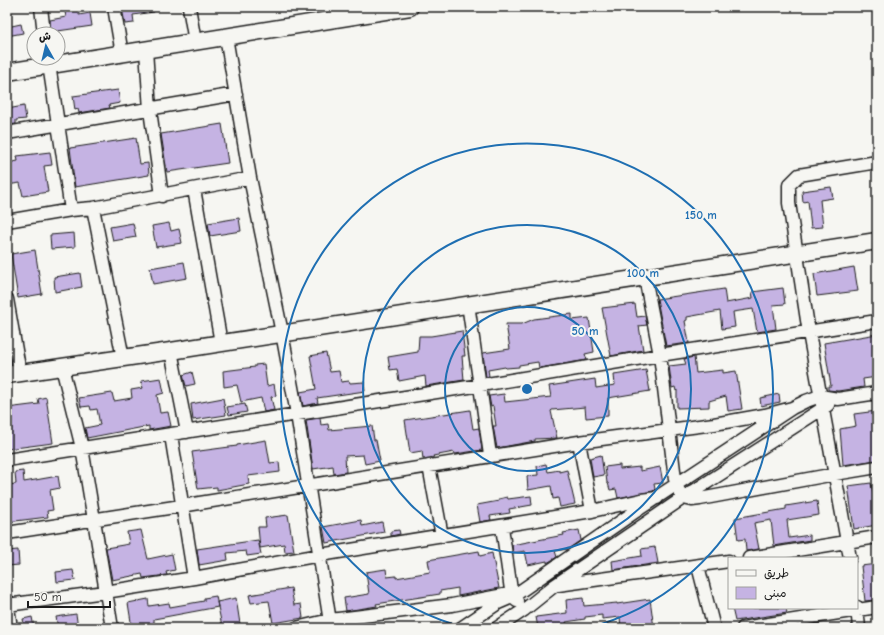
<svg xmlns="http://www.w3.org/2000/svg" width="884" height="635" font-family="'Comic Neue','Playpen Sans Arabic',sans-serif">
  <rect width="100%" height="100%" fill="#f6f6f2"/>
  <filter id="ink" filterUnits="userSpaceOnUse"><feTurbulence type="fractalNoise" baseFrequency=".025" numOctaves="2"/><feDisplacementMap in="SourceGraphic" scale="8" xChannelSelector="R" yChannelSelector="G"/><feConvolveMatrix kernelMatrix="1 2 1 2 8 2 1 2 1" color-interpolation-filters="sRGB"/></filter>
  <g filter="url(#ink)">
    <path fill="#c5b3e3" stroke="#1c1c1c" d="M 64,7 L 78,7 L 79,15 L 90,13 L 92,26 L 51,32 L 50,20 L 66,17 Z
      M 130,7 L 154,7 L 154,12 L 133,15 L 134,23 L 125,24 L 122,8 Z
      M 21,24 L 23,33 L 7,36 L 7,27 Z
      M 118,90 L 120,103 L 109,105 L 110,108 L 79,113 L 78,109 L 75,110 L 73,96 Z
      M 24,106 L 26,119 L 16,120 L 16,124 L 7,125 L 7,109 Z
      M 222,124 L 228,163 L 167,172 L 161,134 Z
      M 136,138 L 140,164 L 148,163 L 149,175 L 75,187 L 70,148 Z
      M 50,152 L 52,165 L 44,166 L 48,192 L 23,196 L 20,183 L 7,185 L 7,163 L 18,161 L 17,156 Z
      M 831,187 L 833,198 L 820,200 L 823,227 L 811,228 L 808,201 L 803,202 L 802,191 Z
      M 239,218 L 241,231 L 210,236 L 208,223 Z
      M 133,223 L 136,237 L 113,241 L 110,227 Z
      M 169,223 L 171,231 L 179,229 L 182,243 L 156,247 L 152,226 Z
      M 74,233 L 75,247 L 51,249 L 50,235 Z
      M 35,250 L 42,294 L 18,298 L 11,254 Z
      M 184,262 L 187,278 L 153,284 L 150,268 Z
      M 854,267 L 858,291 L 817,296 L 814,274 Z
      M 80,273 L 82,287 L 55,292 L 54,277 Z
      M 783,288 L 785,304 L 773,305 L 776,329 L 757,332 L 753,309 L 733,312 L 735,327 L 722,329 L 720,311 L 687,317 L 687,320 L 685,321 L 689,343 L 666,346 L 657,299 L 724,289 L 726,303 L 753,298 L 752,292 Z
      M 635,304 L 637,317 L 645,316 L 647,325 L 639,326 L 643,350 L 611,356 L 602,308 Z
      M 572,314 L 572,320 L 589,318 L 594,352 L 585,354 L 587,360 L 539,368 L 538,362 L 519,365 L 519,367 L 506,368 L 505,367 L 488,370 L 489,376 L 486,377 L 483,353 L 510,349 L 506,324 L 522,324 L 534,319 Z
      M 462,331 L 465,356 L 462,356 L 464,380 L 426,386 L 425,376 L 399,381 L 397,369 L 390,370 L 388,357 L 418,352 L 419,336 L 431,336 Z
      M 877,334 L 877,377 L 863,379 L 864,387 L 838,391 L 828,390 L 828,386 L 831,386 L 824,343 Z
      M 326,353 L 330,372 L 339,371 L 341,382 L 349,381 L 350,383 L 364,382 L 365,391 L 317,398 L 318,403 L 303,406 L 300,392 L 316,389 L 310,356 Z
      M 694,357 L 696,373 L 723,370 L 723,373 L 736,371 L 742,409 L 728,411 L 726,396 L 709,401 L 709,407 L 677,408 L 677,390 L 676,391 L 675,387 L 672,388 L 669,366 L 686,364 L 684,359 Z
      M 264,364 L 267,386 L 274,384 L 276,396 L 271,397 L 274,410 L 264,412 L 261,398 L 241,402 L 237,385 L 224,387 L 223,371 L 255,367 L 255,365 Z
      M 646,370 L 650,391 L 608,398 L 608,416 L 586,418 L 585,407 L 552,410 L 551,411 L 557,438 L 535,439 L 535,441 L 497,448 L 493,426 L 496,426 L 493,406 L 491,407 L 489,396 L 504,394 L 505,402 L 551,397 L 549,386 L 595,379 L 596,388 L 615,385 L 614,375 Z
      M 192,372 L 195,384 L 186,386 L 183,375 Z
      M 161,378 L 164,393 L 157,395 L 160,413 L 168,412 L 171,426 L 149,430 L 149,426 L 87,438 L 85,428 L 100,425 L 97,409 L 91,410 L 90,406 L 81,407 L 79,398 L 112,393 L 114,401 L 132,398 L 131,390 L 143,388 L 141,381 Z
      M 779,394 L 780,402 L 761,406 L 760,398 Z
      M 46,397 L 53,443 L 7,449 L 7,435 L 8,434 L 7,408 L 39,404 L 38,399 Z
      M 223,398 L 226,415 L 193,420 L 191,404 Z
      M 245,404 L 247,412 L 229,415 L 227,407 Z
      M 470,410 L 473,429 L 479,428 L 482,450 L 455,454 L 454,452 L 433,456 L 434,457 L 423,459 L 422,451 L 410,453 L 405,420 Z
      M 877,411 L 877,448 L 875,449 L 877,460 L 843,465 L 840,429 L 856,426 L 854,414 Z
      M 320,418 L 321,425 L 328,424 L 329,430 L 372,426 L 374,440 L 376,440 L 380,461 L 365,464 L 363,455 L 345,456 L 346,472 L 334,474 L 333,466 L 313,469 L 306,420 Z
      M 266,440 L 270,463 L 279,462 L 280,472 L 248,476 L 249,484 L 217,490 L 217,487 L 198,489 L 192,452 L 237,446 L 237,445 Z
      M 601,455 L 604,475 L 593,477 L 590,458 Z
      M 546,464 L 548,472 L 559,470 L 559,472 L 567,470 L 575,504 L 560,507 L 558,498 L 553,499 L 551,486 L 528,490 L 527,476 L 538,475 L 537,466 Z
      M 620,465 L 620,469 L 640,467 L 640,471 L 660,467 L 663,483 L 654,484 L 655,489 L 653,491 L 618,498 L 616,489 L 610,490 L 608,483 L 607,483 L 605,467 Z
      M 23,471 L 24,482 L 58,476 L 60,488 L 50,490 L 53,510 L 47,511 L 48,517 L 7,522 L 7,485 L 16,484 L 15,472 Z
      M 871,483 L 877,510 L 877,525 L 854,529 L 848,486 Z
      M 531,496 L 532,505 L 509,509 L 510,513 L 490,516 L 491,520 L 480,522 L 477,505 L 499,501 L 499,499 L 507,497 L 508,499 Z
      M 817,501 L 819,515 L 787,520 L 789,538 L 810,535 L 810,540 L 774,546 L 771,520 L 754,523 L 759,549 L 746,551 L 745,539 L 738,540 L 735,518 L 786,509 L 786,506 Z
      M 288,515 L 294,551 L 285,552 L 284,544 L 260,548 L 258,527 L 266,527 L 265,518 Z
      M 361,520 L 362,526 L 382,522 L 384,532 L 326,543 L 323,527 Z
      M 141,530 L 148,559 L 172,554 L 175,570 L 166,572 L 167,575 L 143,578 L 142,574 L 112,580 L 106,548 L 129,544 L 127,532 Z
      M 399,530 L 400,534 L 391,536 L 391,531 Z
      M 579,530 L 581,540 L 568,549 L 555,551 L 557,557 L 547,563 L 547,561 L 528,565 L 525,551 L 513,553 L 512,545 L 564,535 L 563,533 Z
      M 258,540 L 261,554 L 247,556 L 246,551 L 227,553 L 228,560 L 199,565 L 197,549 Z
      M 655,547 L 658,563 L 613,570 L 612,561 L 642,556 L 641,549 Z
      M 18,550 L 19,565 L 7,566 L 7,551 Z
      M 479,551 L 480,556 L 492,553 L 499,588 L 458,596 L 458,588 L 440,591 L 440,594 L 376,604 L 377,606 L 346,611 L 344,598 L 369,594 L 366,572 L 386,569 L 387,577 L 396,576 L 396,578 L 430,572 L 428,560 Z
      M 877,564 L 877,595 L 874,595 L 874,600 L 865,601 L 861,566 Z
      M 73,570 L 75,580 L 57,582 L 56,572 Z
      M 291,588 L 294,605 L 301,604 L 303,618 L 273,623 L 269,601 L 251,603 L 249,595 Z
      M 216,596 L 218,607 L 154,619 L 154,623 L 151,624 L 152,628 L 132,628 L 128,603 L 148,599 L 149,606 L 169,603 L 170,607 L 204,601 L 204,598 Z
      M 236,598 L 240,624 L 222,626 L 217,602 Z
      M 583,598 L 584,606 L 617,603 L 617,604 L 650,599 L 654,628 L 621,628 L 620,617 L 602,619 L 602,615 L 585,617 L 585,619 L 566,622 L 567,625 L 538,628 L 536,617 L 567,613 L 566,600 Z
      M 732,608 L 786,608 L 787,613 L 735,621 Z
      M 76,614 L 78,628 L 58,628 L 56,617 Z
      M 32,617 L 34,628 L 25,628 L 23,619 Z"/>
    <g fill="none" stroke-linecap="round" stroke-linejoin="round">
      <defs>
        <path id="street" d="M 41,7 L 44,34
          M 114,7 L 122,54
          M 189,7 L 195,42
          M 226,37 L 250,178 L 282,333 L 297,414 L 331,628
          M 146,50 L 150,110 L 162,196
          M 48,58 L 71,210
          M 7,133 L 236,94
          M 194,189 L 221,343
          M 93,208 L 123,358
          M 7,221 L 71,210 L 93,208 L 250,178
          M 645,277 L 660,355 L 675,479 L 679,492 L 683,498 L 692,500 L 700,499 L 835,474 L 877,467
          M 7,299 L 20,373
          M 468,304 L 490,455
          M 171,351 L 187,432
          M 62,367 L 82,448 L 112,628
          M 171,435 L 194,578
          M 579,442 L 592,511
          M 7,460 L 481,385 L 660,355 L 877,321
          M 429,466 L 442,536
          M 502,527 L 512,597 L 517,601
          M 7,533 L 181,506 L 579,442 L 714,424 L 765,415 L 792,408
          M 749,558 L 877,537
          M 850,558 L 809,333 L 789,203 L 789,185 L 799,175 L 877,162
          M 698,566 L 714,628
          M 558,585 L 729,561
          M 7,600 L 11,628
          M 7,605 L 105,592 L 194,578 L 320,555 L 592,511 L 641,500 L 657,498
          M 857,607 L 859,628
          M 296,628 L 330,620 L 452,605 L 504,595
          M 461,628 L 498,603 L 512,597 L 636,511 L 792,408 L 806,401 L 820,396 L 838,399 L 877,393
          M 497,628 L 524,610 L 554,586 L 683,498 L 828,405
          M 743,628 L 877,607"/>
        <path id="secondary" d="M 7,72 L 410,7
          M 7,375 L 171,351 L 877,241"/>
      </defs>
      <use href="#street" stroke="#1c1c1c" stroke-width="15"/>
      <use href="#secondary" stroke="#1c1c1c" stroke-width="19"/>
      <use href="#street" stroke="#f6f6f2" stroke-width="12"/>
      <use href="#secondary" stroke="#f6f6f2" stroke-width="16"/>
    </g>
  </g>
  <g fill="none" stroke="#1f6fb2" stroke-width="2">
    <circle cx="527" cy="389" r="82"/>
    <circle cx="527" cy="389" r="164"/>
    <path d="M467 628A246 246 0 1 1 587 628"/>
  </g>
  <circle cx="527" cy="389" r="6" fill="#1f6fb2" stroke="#f6f6f2" stroke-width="2"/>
  <g font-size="12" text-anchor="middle" font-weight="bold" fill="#1f6fb2" stroke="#f6f6f2" stroke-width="4" stroke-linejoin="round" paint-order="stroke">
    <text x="701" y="219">150 m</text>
    <text x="643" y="277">100 m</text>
    <text x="585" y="335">50 m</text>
  </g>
  <rect width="884" height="635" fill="none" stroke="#f6f6f2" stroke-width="24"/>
  <rect x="12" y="12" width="860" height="611" fill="none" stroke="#1c1c1c" stroke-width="1.5" filter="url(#ink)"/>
  <rect x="728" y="557" width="130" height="52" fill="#f6f6f2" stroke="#9f9f9c"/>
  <rect x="736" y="570" width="20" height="6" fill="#f6f6f2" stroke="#9f9f9c"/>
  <text x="764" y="577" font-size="12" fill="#1c1c1c">طريق</text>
  <rect x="736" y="587" width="20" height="12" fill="#c5b3e3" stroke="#9f9f9c"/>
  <text x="764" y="597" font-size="12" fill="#1c1c1c">مبنى</text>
  <g transform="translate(46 46) rotate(352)"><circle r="19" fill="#f6f6f2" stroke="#9f9f9c"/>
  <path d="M0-3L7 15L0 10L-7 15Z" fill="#1f6fb2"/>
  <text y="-6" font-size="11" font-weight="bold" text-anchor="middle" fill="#1c1c1c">ش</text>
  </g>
  <path d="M28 601v6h82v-6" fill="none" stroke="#1c1c1c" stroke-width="2"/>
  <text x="34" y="601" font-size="12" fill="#1c1c1c" stroke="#f6f6f2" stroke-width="3" paint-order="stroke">50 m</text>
</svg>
